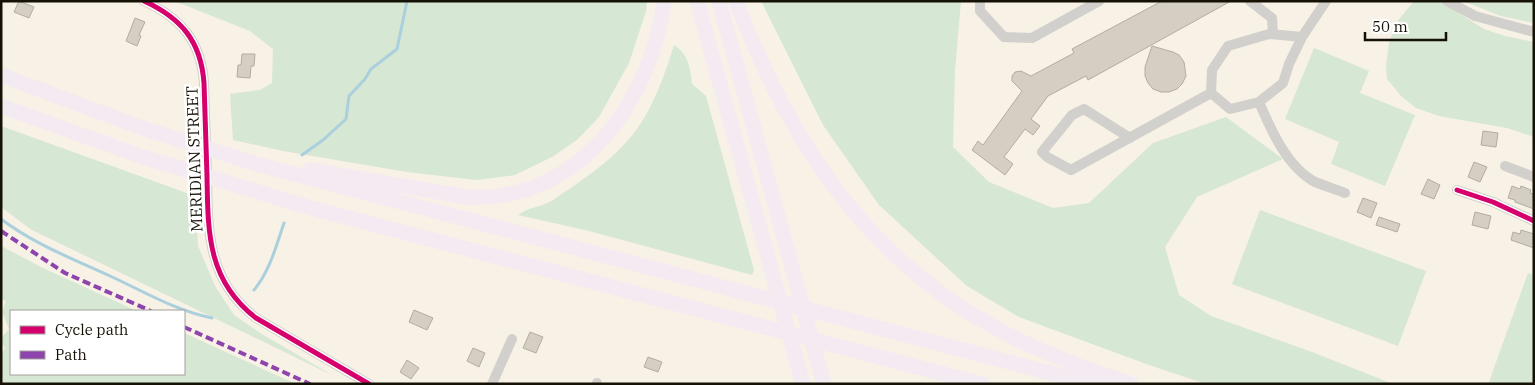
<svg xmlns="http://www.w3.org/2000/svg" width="1535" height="385" font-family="'IBM Plex Serif',serif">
  <rect width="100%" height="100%" fill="#f7f1e6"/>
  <path fill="#d6e7d3" d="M 174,1 L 647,1 L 646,11 L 629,63 L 599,117 L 578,139 L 554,156 L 515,175 L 476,180 L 407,172 L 283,151 L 233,140 L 230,94 L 260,90 L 272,83 L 273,49 L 250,31 Z
    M 761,1 L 961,1 L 955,70 L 953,147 L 989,182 L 1053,208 L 1089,203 L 1153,143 L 1226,117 L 1283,159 L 1197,197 L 1165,247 L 1179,295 L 1211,316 L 1312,352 L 1393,384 L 1206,384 L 1149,365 L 1019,317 L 967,286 L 879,205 L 823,125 Z
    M 1414,1 L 1439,1 L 1484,29 L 1505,36 L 1534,42 L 1534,137 L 1507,128 L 1439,116 L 1416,108 L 1401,96 L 1387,79 L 1386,65 L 1389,43 L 1396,23 Z
    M 1463,1 L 1534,1 L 1534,23 L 1501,16 Z
    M 674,45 C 689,55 690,67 692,84 L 706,96 L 754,270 L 752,275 L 589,231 L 518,215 C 529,207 542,207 553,200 C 584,179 618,157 639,126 C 655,103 666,71 674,45 Z
    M 1314,48 L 1369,71 L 1360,93 L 1415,115 L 1385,186 L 1331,164 L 1339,142 L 1285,119 Z
    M 1,126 L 195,196 L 198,246 L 215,286 L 234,315 L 260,333 L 332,375 L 32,230 L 1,207 Z
    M 1260,210 L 1426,271 L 1398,346 L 1232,284 Z
    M 1,246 L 45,269 L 137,311 L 11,311 L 11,374 L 184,374 L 184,333 L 296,384 L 1,384 L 1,353 L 5,349 L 1,338 L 9,329 L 2,312 L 6,301 L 1,299 Z
    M 1528,273 L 1534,275 L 1534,384 L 1479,384 L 1489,382 Z"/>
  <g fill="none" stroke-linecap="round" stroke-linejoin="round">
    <path stroke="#aacfdd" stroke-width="3" d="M 302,155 L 323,140 L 346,119 L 349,96 L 365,79 L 371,69 L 397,49 L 407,1
      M 1,219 C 34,244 73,259 110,276 C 143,291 176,311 212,318
      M 254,290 C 270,271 276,246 284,223"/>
  </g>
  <path fill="#d4cec3" stroke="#b2aca1" d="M 19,1 L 34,7 L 29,18 L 14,12 Z
    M 1162,1 L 1231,1 L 1088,80 L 1086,76 L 1048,96 L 1031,119 L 1040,126 L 1033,135 L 1025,129 L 1004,157 L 1013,164 L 1005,175 L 972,150 L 978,141 L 983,145 L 1022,91 L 1012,81 L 1012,76 L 1015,72 L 1021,71 L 1031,76 L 1074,53 L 1072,49 Z
    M 135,18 L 145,22 L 139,35 L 141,36 L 137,46 L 126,41 Z
    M 1152,46 L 1173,52 L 1179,55 L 1184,62 L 1186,76 L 1182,84 L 1177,89 L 1169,92 L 1161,92 L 1153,89 L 1148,83 L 1145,76 L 1145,67 Z
    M 242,54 L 255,54 L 254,66 L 251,66 L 250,78 L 237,77 L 238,65 L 241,65 Z
    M 1483,131 L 1498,133 L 1496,147 L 1481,145 Z
    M 1474,162 L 1487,167 L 1480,182 L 1468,177 Z
    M 1428,179 L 1440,185 L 1434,199 L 1421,194 Z
    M 1512,186 L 1520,189 L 1521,186 L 1531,190 L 1530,193 L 1534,194 L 1534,209 L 1515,202 L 1515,200 L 1508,198 Z
    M 1363,198 L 1377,203 L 1371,218 L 1357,212 Z
    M 1475,212 L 1491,216 L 1488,229 L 1472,225 Z
    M 1379,217 L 1400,224 L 1397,232 L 1376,225 Z
    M 1521,230 L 1534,234 L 1534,248 L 1511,240 L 1513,232 L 1520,234 Z
    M 414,310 L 433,318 L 427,330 L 409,322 Z
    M 530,332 L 543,337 L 536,353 L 523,348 Z
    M 473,348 L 485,353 L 479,367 L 467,361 Z
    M 648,357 L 662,362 L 658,372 L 644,367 Z
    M 407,360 L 419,368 L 411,379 L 400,372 Z"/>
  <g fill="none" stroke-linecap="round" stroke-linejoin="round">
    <path stroke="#d2d0cc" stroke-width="10" d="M 144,1 C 181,18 201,41 204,83 C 205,114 206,145 207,176 C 208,232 207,280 256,318 L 369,384
      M 980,1 L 980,11 L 1004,37 L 1032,38 L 1099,1
      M 1250,1 L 1272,18 L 1273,34
      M 1326,1 L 1302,37 L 1289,64 L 1283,83 L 1259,102 C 1271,130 1287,167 1315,182 C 1325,186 1335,189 1345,193
      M 1447,1 L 1475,16 L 1534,32
      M 1259,102 L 1230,109 L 1211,93 L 1212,70 L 1228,46 L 1269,34 L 1302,37
      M 1130,138 L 1084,109 L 1072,115 L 1042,152 L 1047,157 L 1071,170 L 1211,93
      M 1505,166 L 1534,177
      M 1457,190 L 1493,202 L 1534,221
      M 492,384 L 512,339
      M 597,384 L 597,383"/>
    <path stroke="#f4eaf2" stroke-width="15" d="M 697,1 L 803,384
      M 719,1 L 824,384
      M 736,1 C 788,137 861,253 992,326 C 1036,351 1084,368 1131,384
      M 1,75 L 148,130 L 260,165 L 1092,384
      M 1,106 L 143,157 L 311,208 L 982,384
      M 310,170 L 467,197 C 578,203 651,103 664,1"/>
    <path stroke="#8e44ad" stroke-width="4" stroke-dasharray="8 4" stroke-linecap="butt" d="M 1,231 L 65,273 L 151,311
      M 184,327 L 310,384"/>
    <defs>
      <path id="cycleway" d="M 144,1 C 181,18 201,41 204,83 C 205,114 206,145 207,176 C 208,232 207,280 256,318 L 369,384
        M 1457,190 L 1493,202 L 1534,221"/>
    </defs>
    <use href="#cycleway" stroke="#fff" stroke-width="8"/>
    <use href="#cycleway" stroke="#d6006c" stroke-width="5"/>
  </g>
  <g text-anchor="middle" stroke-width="5" stroke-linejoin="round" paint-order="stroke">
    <g font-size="16" fill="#161105" stroke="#fff">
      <text transform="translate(194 159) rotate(-92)" y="6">MERIDIAN STREET</text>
    </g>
  </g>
  <rect width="1535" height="385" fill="none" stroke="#161105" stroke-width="5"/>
  <rect x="10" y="310" width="175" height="65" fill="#ffffff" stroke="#a2a09b"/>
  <rect x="20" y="326" width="25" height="8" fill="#d6006c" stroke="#a2a09b"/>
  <text x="55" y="335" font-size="15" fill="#161105">Cycle path</text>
  <rect x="20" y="351" width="25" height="8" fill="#8e44ad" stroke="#a2a09b"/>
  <text x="55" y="360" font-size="15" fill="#161105">Path</text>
  <path d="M1365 32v8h81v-8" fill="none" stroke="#161105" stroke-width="2.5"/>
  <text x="1372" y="32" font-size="15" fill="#161105" stroke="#ffffff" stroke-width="4" paint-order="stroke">50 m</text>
</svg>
